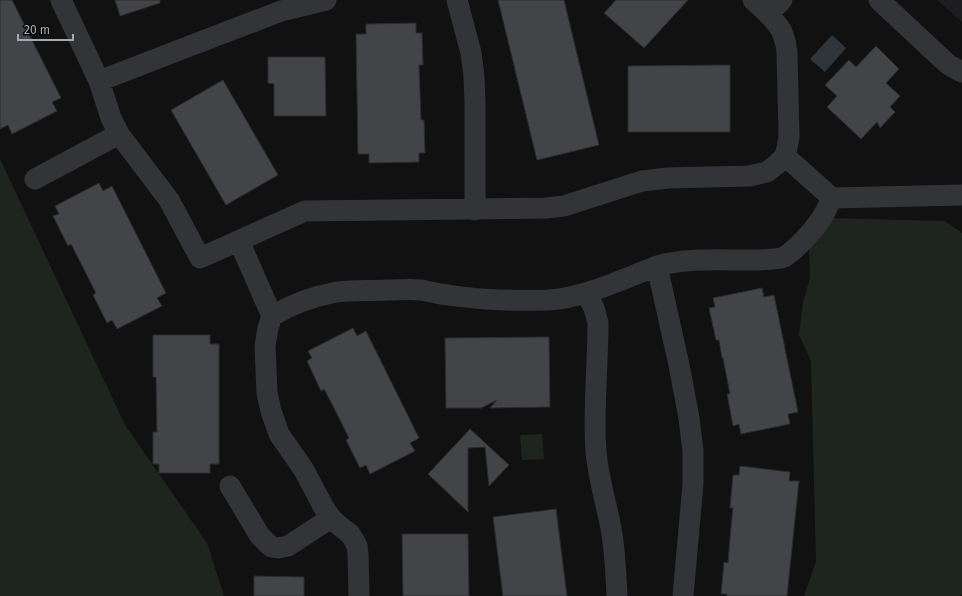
<svg xmlns="http://www.w3.org/2000/svg" width="962" height="596" font-family="'Fira Sans',sans-serif">
  <rect width="100%" height="100%" fill="#111112"/>
  <path fill="#1d1d1f" d="M 937,0 L 962,0 L 962,22 Z"/>
  <path fill="#1e251f" d="M 0,159 L 125,425 L 207,543 L 224,596 L 0,596 Z
    M 829,218 L 945,221 L 962,233 L 962,594 L 960,596 L 804,596 L 816,561 L 811,361 L 799,335 L 803,302 L 810,278 L 809,244 Z
    M 542,434 L 544,459 L 522,460 L 520,435 Z"/>
  <path fill="#2e363b" d="M 832,35 L 846,48 L 825,72 L 810,59 Z"/>
  <path fill="#434447" stroke="#2b2c2e" d="M 0,0 L 12,0 L 61,98 L 52,102 L 57,111 L 12,134 L 8,125 L 0,129 Z
    M 115,0 L 160,0 L 160,3 L 120,16 Z
    M 498,0 L 564,0 L 599,145 L 537,160 Z
    M 616,0 L 688,0 L 644,48 L 604,13 Z
    M 416,23 L 416,33 L 422,33 L 423,65 L 419,65 L 421,120 L 424,120 L 425,153 L 419,153 L 419,162 L 369,163 L 369,154 L 358,154 L 356,34 L 366,34 L 366,24 Z
    M 876,46 L 899,69 L 886,83 L 900,96 L 890,107 L 895,112 L 880,128 L 877,122 L 861,139 L 827,107 L 837,96 L 825,85 L 849,60 L 856,67 Z
    M 268,57 L 325,57 L 326,116 L 274,116 L 274,84 L 268,83 Z
    M 730,65 L 730,132 L 628,132 L 628,66 Z
    M 223,80 L 278,175 L 226,205 L 171,110 Z
    M 99,183 L 103,191 L 112,186 L 166,293 L 157,298 L 162,306 L 117,329 L 112,320 L 107,323 L 93,295 L 96,293 L 71,244 L 68,246 L 53,216 L 59,214 L 55,206 Z
    M 762,288 L 764,297 L 774,295 L 798,412 L 788,414 L 790,424 L 741,434 L 739,424 L 733,426 L 727,394 L 730,394 L 723,358 L 722,358 L 719,340 L 716,340 L 709,308 L 715,307 L 713,298 Z
    M 353,328 L 357,336 L 366,331 L 419,438 L 410,443 L 415,451 L 370,474 L 366,465 L 360,468 L 346,440 L 349,438 L 333,406 L 324,389 L 321,391 L 307,361 L 312,358 L 308,351 Z
    M 153,335 L 210,335 L 210,344 L 219,344 L 219,464 L 210,464 L 210,473 L 159,473 L 159,464 L 153,464 L 153,432 L 157,432 L 156,377 L 153,377 Z
    M 549,337 L 550,407 L 490,408 L 497,400 L 481,408 L 446,408 L 445,338 Z
    M 470,429 L 509,465 L 489,486 L 485,447 L 468,448 L 468,512 L 428,474 Z
    M 740,466 L 790,472 L 789,481 L 799,481 L 787,596 L 727,596 L 727,594 L 721,594 L 724,562 L 728,563 L 731,527 L 733,508 L 730,508 L 733,475 L 739,475 Z
    M 556,509 L 567,596 L 503,596 L 493,517 Z
    M 402,534 L 468,534 L 469,596 L 403,596 Z
    M 254,576 L 304,577 L 304,596 L 254,596 Z"/>
  <g fill="none" stroke-linecap="round" stroke-linejoin="round">
    <path stroke="#333437" stroke-width="21" d="M 61,0 L 99,81
      M 326,0 L 281,11 L 99,81 L 111,118 L 119,134 L 169,200 L 200,258 L 305,211 L 546,208 L 564,206 L 642,181 L 668,178 L 749,176 L 767,172 L 776,165 L 785,156 L 787,148 L 789,137 L 787,52 C 786,45 785,37 781,30 C 774,18 763,9 753,0
      M 457,0 L 471,53 L 474,76 L 475,103 L 475,210
      M 879,0 L 939,56 L 949,65 L 962,72
      M 768,14 L 782,0
      M 785,156 L 832,198 L 962,195
      M 35,179 L 119,134
      M 239,241 L 272,316 L 268,328 L 265,346 L 267,393 L 271,411 L 279,434 L 304,470 L 324,508 L 331,518 L 336,523 L 350,534 L 354,540 L 357,546 L 358,554 L 359,596
      M 657,266 L 679,365 L 689,418 L 693,451 L 693,484 L 683,596
      M 586,293 L 594,308 L 598,323 C 598,366 593,409 596,451 C 598,476 605,499 610,523 C 615,547 616,572 617,596
      M 272,316 C 292,304 314,296 337,292 C 354,290 371,291 388,290 C 399,290 411,289 421,290 C 430,292 439,294 448,295 C 480,300 515,301 548,300 C 584,298 623,279 657,266 C 686,258 718,260 748,260 C 756,260 778,260 784,257 C 796,250 818,226 824,214 C 827,209 829,203 832,198
      M 230,486 L 260,536 L 268,544 L 272,547 L 278,548 L 288,546 L 331,518"/>
  </g>
  <path d="M18 34v6h55v-6" fill="none" stroke="#a4a9b1" stroke-width="2"/>
  <text x="24" y="34" font-size="12" fill="#a4a9b1" stroke="#0c0c0d" stroke-width="3" paint-order="stroke">20 m</text>
</svg>
